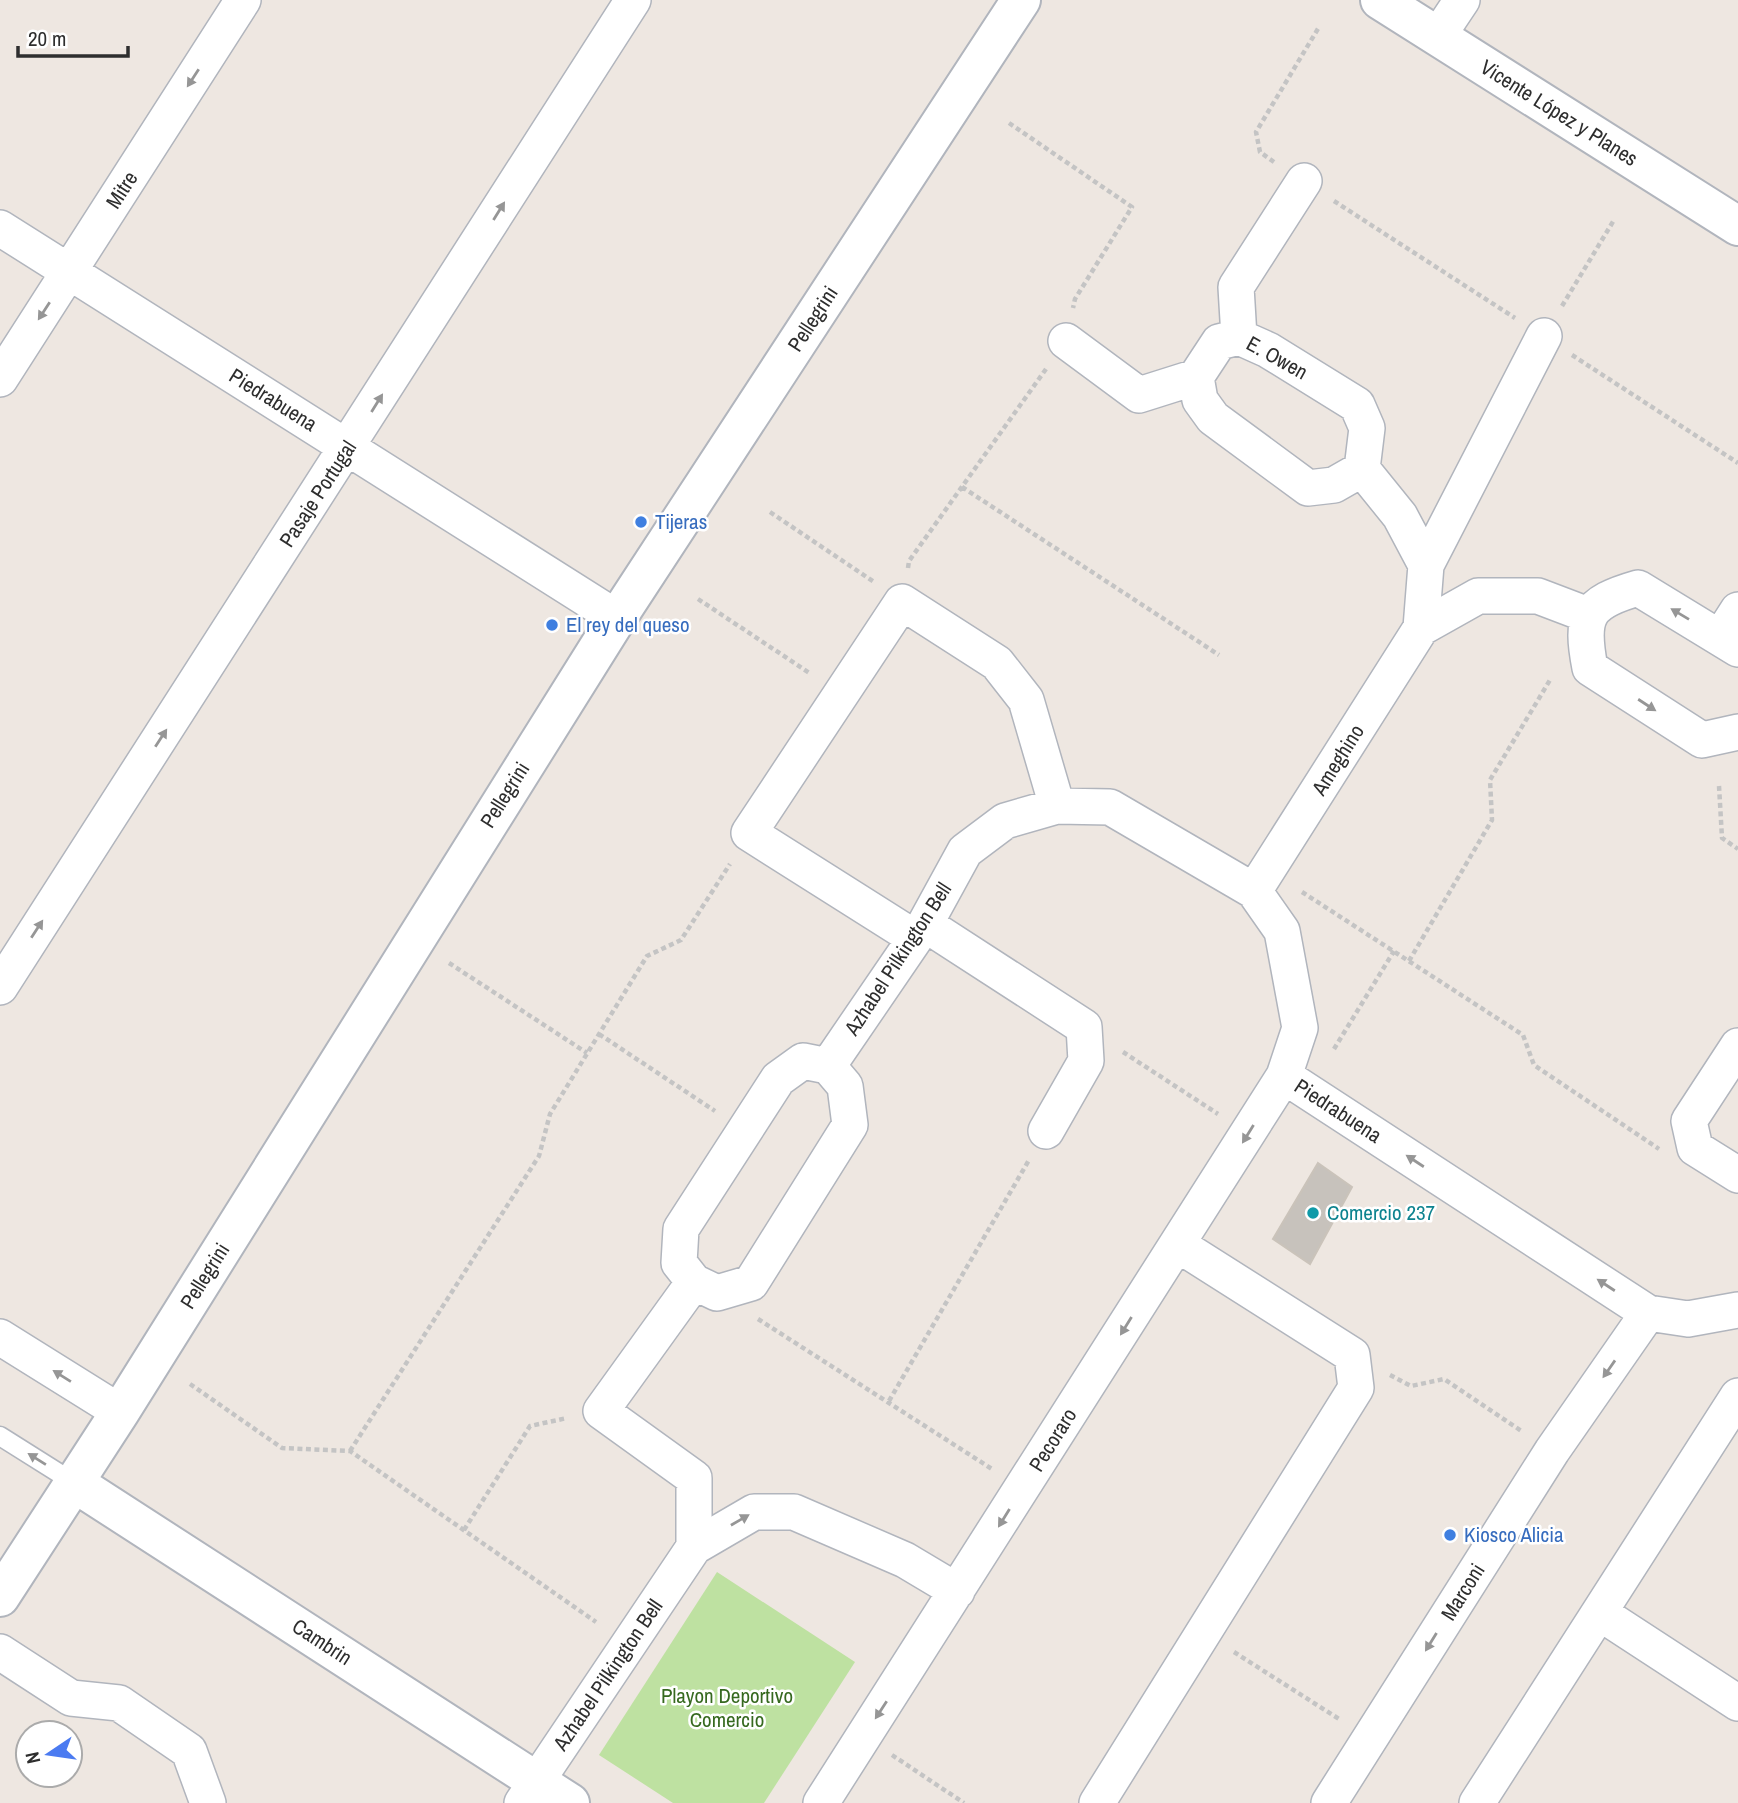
<svg xmlns="http://www.w3.org/2000/svg" width="1738" height="1803" font-family="'Archivo Narrow',sans-serif">
  <rect width="100%" height="100%" fill="#eee7e1"/>
  <path fill="#bee1a1" d="M 717,1572 L 855,1662 L 764,1803 L 673,1803 L 599,1755 Z"/>
  <path fill="#c7c2bc" stroke="#cac3ba" stroke-width="2" d="M 1318,1163 L 1352,1187 L 1310,1264 L 1273,1239 Z"/>
  <g fill="none" stroke-linecap="round" stroke-linejoin="round">
    <defs>
      <path id="lane" d="M 0,1436 L 73,1482"/>
      <path id="street" d="M 1438,36 L 1462,0
        M 0,228 L 617,618
        M 1239,337 L 1268,350 L 1357,405 L 1367,428 L 1362,469 L 1334,485 L 1308,488 L 1213,418 L 1200,400 L 1196,377 L 1219,342 Z
        M 1239,337 L 1236,287 L 1304,181
        M 1066,341 L 1139,395 L 1196,377
        M 0,379 L 243,0
        M 1362,469 L 1400,516 L 1426,565 L 1421,628 L 1478,596 L 1538,596 L 1588,615
        M 1426,565 L 1544,336
        M 1720,638 L 1738,610
        M 1738,649 L 1638,588 C 1586,603 1580,616 1590,668 L 1702,740 L 1738,732
        M 1254,891 L 1421,628
        M 925,924 L 1084,1027 L 1086,1061 L 1046,1131
        M 915,938 L 749,833 L 902,602 L 997,663 L 1026,700 L 1057,806
        M 0,987 L 633,0
        M 1738,1046 L 1689,1121 L 1695,1148 L 1738,1175
        M 803,1061 L 828,1066 L 845,1086 L 850,1125 L 751,1283 L 717,1293 L 694,1282 L 679,1263 L 681,1229 L 778,1079 Z
        M 1284,1076 L 1648,1313 L 1688,1319 L 1738,1310
        M 0,1337 L 120,1412
        M 694,1547 L 694,1478 L 601,1411 L 694,1282
        M 1600,1613 L 1738,1703
        M 0,1652 L 71,1698 L 119,1703 L 189,1751 L 208,1803
        M 522,1803 L 694,1547 L 754,1512 L 794,1512 L 905,1560 L 957,1591
        M 821,1803 L 1284,1076 L 1300,1028 L 1282,931 L 1254,891 L 1110,807 L 1057,806 L 1005,821 L 965,851 L 925,924 L 828,1066
        M 1097,1803 L 1356,1388 L 1352,1355 L 1177,1244
        M 1329,1803 L 1552,1451 L 1648,1313
        M 1477,1803 L 1738,1396"/>
      <path id="secondary" d="M 1380,0 L 1738,226
        M 73,1482 L 570,1803
        M 0,1597 L 120,1412 L 617,618 L 1021,0"/>
    </defs>
    <use href="#lane" stroke="#b1b5bd" stroke-width="21"/>
    <use href="#street" stroke="#b1b5bd" stroke-width="38"/>
    <use href="#secondary" stroke="#b1b5bd" stroke-width="42"/>
    <path stroke="#c4c4c4" stroke-width="4.5" stroke-dasharray="5 3.5" stroke-linecap="butt" d="M 1009,123 L 1132,207 L 1075,299 L 1073,308
      M 1274,162 L 1260,152 L 1256,132 L 1319,27
      M 1334,201 L 1515,318
      M 1562,306 L 1614,220
      M 1572,355 L 1738,463
      M 962,487 L 1219,655
      M 770,512 L 874,582
      M 908,568 L 909,561 L 1046,369
      M 698,599 L 811,674
      M 1719,786 L 1722,838 L 1738,849
      M 1302,892 L 1523,1035 L 1534,1065 L 1659,1149
      M 1409,961 L 1492,820 L 1490,780 L 1550,680
      M 449,963 L 587,1053
      M 599,1034 L 715,1111
      M 1334,1049 L 1394,951
      M 1123,1052 L 1218,1114
      M 758,1319 L 992,1469
      M 1390,1375 L 1411,1386 L 1444,1379 L 1523,1432
      M 190,1384 L 282,1448 L 350,1451 L 596,1622
      M 889,1401 L 1029,1160
      M 350,1451 L 539,1156 L 550,1114 L 647,956 L 681,940 L 730,864
      M 464,1530 L 530,1426 L 567,1418
      M 1234,1652 L 1339,1719
      M 892,1755 L 964,1803"/>
    <use href="#lane" stroke="#fff" stroke-width="18"/>
    <use href="#street" stroke="#fff" stroke-width="35"/>
    <use href="#secondary" stroke="#fff" stroke-width="38"/>
  </g>
  <defs><path id="oneway-solid" d="M-6-.8H1V-3.2L6.5 0L1 3.2V.8H-6Z" transform="scale(1.75)"/></defs>
  <g fill="#969696">
    <use href="#oneway-solid" transform="translate(193 78) rotate(123)"/>
    <use href="#oneway-solid" transform="translate(499 211) rotate(-58)"/>
    <use href="#oneway-solid" transform="translate(44 311) rotate(123)"/>
    <use href="#oneway-solid" transform="translate(377 403) rotate(-58)"/>
    <use href="#oneway-solid" transform="translate(1680 614) rotate(-149)"/>
    <use href="#oneway-solid" transform="translate(1647 705) rotate(33)"/>
    <use href="#oneway-solid" transform="translate(161 738) rotate(-57)"/>
    <use href="#oneway-solid" transform="translate(37 929) rotate(-57)"/>
    <use href="#oneway-solid" transform="translate(1248 1134) rotate(122)"/>
    <use href="#oneway-solid" transform="translate(1415 1161) rotate(-147)"/>
    <use href="#oneway-solid" transform="translate(1606 1285) rotate(-147)"/>
    <use href="#oneway-solid" transform="translate(1126 1326) rotate(122)"/>
    <use href="#oneway-solid" transform="translate(1609 1369) rotate(125)"/>
    <use href="#oneway-solid" transform="translate(62 1376) rotate(-148)"/>
    <use href="#oneway-solid" transform="translate(37 1459) rotate(-148)"/>
    <use href="#oneway-solid" transform="translate(1004 1518) rotate(122)"/>
    <use href="#oneway-solid" transform="translate(740 1520) rotate(-30)"/>
    <use href="#oneway-solid" transform="translate(1431 1642) rotate(122)"/>
    <use href="#oneway-solid" transform="translate(881 1710) rotate(123)"/>
  </g>
  <g fill="#3f7fe0" stroke="#fff" stroke-width="2.5">
    <circle cx="641" cy="522" r="7"/>
    <circle cx="552" cy="625" r="7"/>
    <circle cx="1450" cy="1535" r="7"/>
  </g>
  <circle fill="#0f9aa8" stroke="#fff" stroke-width="2.5" cx="1313" cy="1213" r="7"/>
  <g text-anchor="middle" stroke-width="5" stroke-linejoin="round" paint-order="stroke">
    <g font-size="21" fill="#2e2e2e" stroke="#fff">
      <text transform="translate(1559 113) rotate(32)" y="7">Vicente López y Planes</text>
      <text transform="translate(122 190) rotate(-57)" y="7">Mitre</text>
      <text transform="translate(813 319) rotate(-57)" y="7">Pellegrini</text>
      <text transform="translate(1277 358) rotate(29)" y="7">E. Owen</text>
      <text transform="translate(273 400) rotate(32)" y="7">Piedrabuena</text>
      <text transform="translate(318 494) rotate(-57)" y="7">Pasaje Portugal</text>
      <text transform="translate(1338 760) rotate(-58)" y="7">Ameghino</text>
      <text transform="translate(505 795) rotate(-58)" y="7">Pellegrini</text>
      <text transform="translate(898 959) rotate(-57)" y="7">Azhabel Pilkington Bell</text>
      <text transform="translate(1338 1111) rotate(33)" y="7">Piedrabuena</text>
      <text transform="translate(205 1276) rotate(-58)" y="7">Pellegrini</text>
      <text transform="translate(1053 1440) rotate(-58)" y="7">Pecoraro</text>
      <text transform="translate(1463 1592) rotate(-58)" y="7">Marconi</text>
      <text transform="translate(322 1642) rotate(33)" y="7">Cambrin</text>
      <text transform="translate(608 1675) rotate(-56)" y="7">Azhabel Pilkington Bell</text>
    </g>
    <g font-size="21" fill="#366cbe" stroke="#fff" text-anchor="start">
      <text x="655" y="529">Tijeras</text>
      <text x="566" y="632">El rey del queso</text>
      <text x="1464" y="1542">Kiosco Alicia</text>
    </g>
    <g font-size="21" fill="#0d838f" stroke="#fff" text-anchor="start">
      <text x="1327" y="1220">Comercio 237</text>
    </g>
    <g font-size="21" fill="#36691f" stroke="#fff">
      <text x="727" y="1703">Playon Deportivo<tspan x="727" dy="24">Comercio</tspan></text>
    </g>
  </g>
  <g transform="translate(49 1754) rotate(257)"><circle r="33" fill="#ffffff" stroke="#ababab" stroke-width="2"/>
  <path d="M0-5L12 26L0 18L-12 26Z" fill="#4b7bf1"/>
  <text y="-10" font-size="19" font-weight="bold" text-anchor="middle" fill="#2e2e2e">N</text>
  </g>
  <path d="M18 46v10h110v-10" fill="none" stroke="#2e2e2e" stroke-width="3.5"/>
  <text x="28" y="46" font-size="21" fill="#2e2e2e" stroke="#ffffff" stroke-width="5" paint-order="stroke">20 m</text>
</svg>
